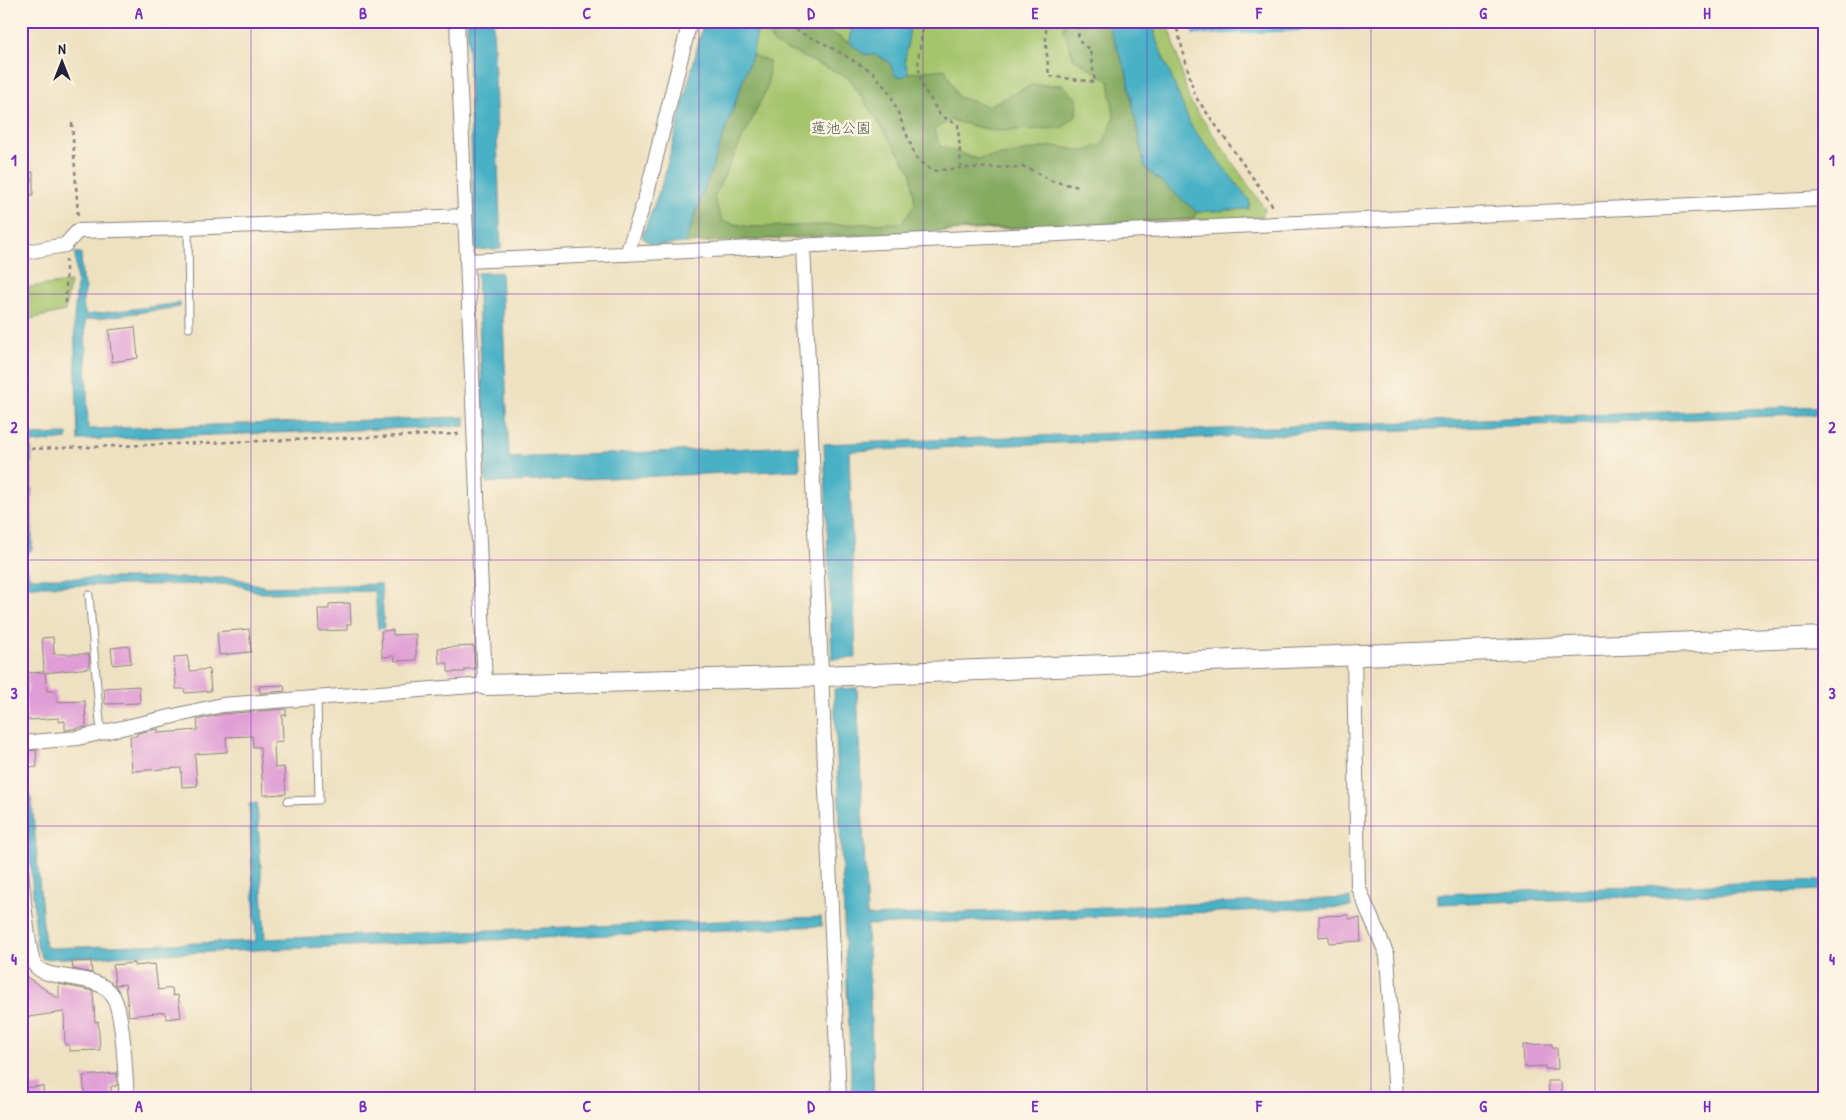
<svg xmlns="http://www.w3.org/2000/svg" width="1846" height="1120" font-family="'Patrick Hand','Klee One',sans-serif">
  <rect width="100%" height="100%" fill="#fcf5e5"/>
  <filter id="ink" filterUnits="userSpaceOnUse"><feTurbulence type="fractalNoise" baseFrequency=".02" numOctaves="2"/><feDisplacementMap in="SourceGraphic" scale="10" xChannelSelector="R" yChannelSelector="G"/><feConvolveMatrix kernelMatrix="1 2 1 2 8 2 1 2 1" color-interpolation-filters="sRGB"/></filter>
  <filter id="wash" filterUnits="userSpaceOnUse"><feTurbulence type="fractalNoise" baseFrequency=".0096" numOctaves="4" result="noise"/><feDisplacementMap in="SourceGraphic" scale="20" xChannelSelector="R" yChannelSelector="G"/><feGaussianBlur stdDeviation="1.12" result="paint"/><feColorMatrix in="noise" values="0 0 0 0 0 0 0 0 0 0 0 0 0 0 0 0 0 1.4 0 .05"/><feComposite in="paint" operator="in"/></filter>
  <g filter="url(#wash)">
    <rect width="100%" height="100%" fill="#eee1c1"/>
    <path fill="#a5c56d" stroke="#647454" d="M 760,21 L 1107,21 L 1126,71 L 1250,201 L 1191,127 L 1155,39 L 1153,21 L 1168,21 L 1189,100 L 1265,209 L 1262,217 L 685,243 Z
      M 70,282 L 65,311 L 21,321 L 21,288 Z"/>
    <path fill="#84aa60" stroke="#53664e" d="M 760,21 L 811,21 L 850,43 L 864,54 L 876,55 L 889,62 L 903,77 L 909,73 L 945,69 L 958,97 L 988,106 L 1031,85 L 1063,85 L 1077,99 L 1076,116 L 1062,128 L 994,131 L 950,120 L 934,130 L 940,146 L 978,159 L 1053,146 L 1085,151 L 1103,144 L 1114,118 L 1109,81 L 1074,58 L 1063,29 L 1066,21 L 1107,21 L 1126,71 L 1145,168 L 1197,212 L 1193,219 L 685,243 L 752,55 L 769,61 L 768,86 L 714,197 L 722,221 L 750,227 L 901,223 L 915,205 L 911,172 L 849,78 L 775,44 L 760,24 Z
      M 871,21 L 903,21 L 897,27 L 883,28 Z"/>
    <path fill="#48b1c6" stroke="#356a80" d="M 467,21 L 493,21 L 501,249 L 475,250 Z
      M 704,21 L 760,21 L 752,55 L 685,243 L 653,246 L 642,237 L 663,181 Z
      M 811,21 L 832,21 L 831,31 Z
      M 852,21 L 871,21 L 883,28 L 897,27 L 903,21 L 911,21 L 905,61 L 909,73 L 903,77 L 895,76 L 889,62 L 876,55 L 864,54 L 850,43 Z
      M 1107,21 L 1153,21 L 1156,39 L 1191,126 L 1250,201 L 1249,209 L 1197,212 L 1145,168 L 1126,71 Z
      M 75,253 L 81,253 L 82,279 L 86,287 L 82,304 L 86,315 L 180,303 L 180,307 L 85,320 L 88,429 L 465,417 L 465,426 L 78,440 L 74,319 L 77,284 Z
      M 501,272 L 509,458 L 799,446 L 800,470 L 486,483 L 477,273 Z
      M 1825,406 L 1825,414 L 849,451 L 856,658 L 832,659 L 824,444 Z
      M 21,426 L 30,435 L 67,434 L 67,439 L 31,443 L 32,550 L 24,556 L 30,578 L 235,578 L 265,587 L 381,584 L 384,628 L 378,629 L 375,591 L 262,593 L 233,584 L 28,586 L 21,599 L 23,584 L 21,549 L 26,545 L 27,446 L 21,437 Z
      M 857,688 L 867,916 L 1350,898 L 1351,907 L 867,925 L 874,1099 L 852,1099 L 834,689 Z
      M 21,765 L 23,778 L 32,802 L 45,946 L 50,948 L 256,941 L 249,804 L 257,803 L 265,939 L 821,917 L 822,926 L 43,959 L 37,947 L 26,802 L 21,787 Z
      M 1825,880 L 1825,890 L 1438,904 L 1438,894 Z"/>
    <g fill="none" stroke-linecap="round" stroke-linejoin="round">
      <path stroke="#48b1c6" stroke-width="4.5" d="M 1194,33 L 1526,21"/>
    </g>
    <g id="blocks">
      <path fill="#e09dd5" d="M 21,172 L 33,172 L 33,195 L 21,195 Z
        M 135,327 L 138,358 L 112,362 L 109,330 Z
        M 350,603 L 351,624 L 347,624 L 347,630 L 319,631 L 318,609 L 329,609 L 329,604 Z
        M 249,629 L 251,652 L 219,655 L 217,632 Z
        M 393,630 L 393,635 L 416,634 L 416,660 L 395,661 L 394,656 L 382,657 L 381,631 Z
        M 53,637 L 54,654 L 89,654 L 89,668 L 45,673 L 47,691 L 56,691 L 57,702 L 85,701 L 86,727 L 65,730 L 65,721 L 59,722 L 59,718 L 27,720 L 25,692 L 28,692 L 27,673 L 44,672 L 42,638 Z
        M 129,646 L 131,663 L 113,665 L 111,648 Z
        M 474,646 L 475,669 L 465,669 L 465,672 L 448,672 L 448,663 L 439,663 L 438,648 Z
        M 187,656 L 190,671 L 209,669 L 211,691 L 185,693 L 184,689 L 176,689 L 174,657 Z
        M 284,685 L 285,691 L 260,693 L 259,686 Z
        M 139,686 L 140,703 L 105,704 L 104,688 Z
        M 286,709 L 286,715 L 282,715 L 283,741 L 274,742 L 275,768 L 284,767 L 286,794 L 263,795 L 260,747 L 253,747 L 252,736 L 226,737 L 227,752 L 195,754 L 197,786 L 182,787 L 181,768 L 132,771 L 130,736 L 137,736 L 137,733 L 158,729 L 158,733 L 198,730 L 197,720 L 223,714 Z
        M 36,750 L 37,767 L 25,768 L 25,751 Z
        M 1349,915 L 1349,919 L 1360,918 L 1361,941 L 1329,943 L 1329,936 L 1319,937 L 1319,916 Z
        M 91,961 L 92,973 L 73,969 L 72,962 Z
        M 134,963 L 134,966 L 155,964 L 158,990 L 172,988 L 173,996 L 178,995 L 181,1017 L 166,1019 L 165,1012 L 129,1016 L 125,984 L 115,985 L 113,965 Z
        M 21,973 L 59,999 L 59,984 L 93,991 L 95,1022 L 98,1021 L 100,1050 L 69,1051 L 69,1045 L 65,1045 L 64,1012 L 28,1017 L 26,1004 L 21,1005 Z
        M 1552,1044 L 1552,1048 L 1557,1048 L 1558,1069 L 1545,1069 L 1545,1066 L 1524,1067 L 1523,1045 Z
        M 117,1073 L 117,1086 L 111,1086 L 111,1099 L 85,1099 L 83,1076 Z
        M 1548,1081 L 1561,1081 L 1562,1096 L 1549,1096 Z
        M 43,1086 L 44,1099 L 24,1099 L 24,1088 Z"/>
    </g>
  </g>
  <g filter="url(#ink)">
    <use href="#blocks" fill-opacity="0" stroke="#88827e" stroke-width="1"/>
    <g fill="none" stroke-linecap="round" stroke-linejoin="round">
      <defs>
        <path id="lane" d="M 188,228 L 189,328
          M 89,595 L 101,733
          M 288,801 L 319,800 L 317,698"/>
        <path id="street" d="M 803,245 L 839,1099
          M 21,253 L 65,245 L 78,231 L 188,228 L 464,216
          M 627,254 L 647,193 L 690,21
          M 467,261 L 1825,199
          M 1354,655 L 1358,887 L 1387,955 L 1396,1099
          M 21,743 L 78,738 L 222,705 L 485,685 L 457,21
          M 21,869 C 23,894 25,918 29,942 C 30,949 31,958 34,964 C 45,983 99,971 113,996 C 124,1015 125,1075 127,1099"/>
        <path id="secondary" d="M 485,685 L 822,676 L 1825,637"/>
      </defs>
      <use href="#lane" stroke="#88827e" stroke-width="9"/>
      <use href="#street" stroke="#88827e" stroke-width="16"/>
      <use href="#secondary" stroke="#88827e" stroke-width="22"/>
      <path stroke="#88827e" stroke-width="2.5" stroke-dasharray="4 4" stroke-linecap="butt" d="M 782,21 L 790,28 L 825,44 L 873,72 L 891,95 L 916,158 L 932,171 L 961,168 L 1026,167 L 1052,181 L 1079,187
        M 924,21 L 918,60 L 921,84 L 940,115 L 958,125 L 961,168
        M 1046,21 L 1046,45 L 1049,76 L 1095,82 L 1090,50 L 1079,41 L 1077,21
        M 1175,21 L 1195,96 L 1275,209
        M 72,123 L 78,216
        M 66,259 L 66,305
        M 31,449 L 460,434"/>
      <use href="#lane" stroke="#fff" stroke-width="7"/>
      <use href="#street" stroke="#fff" stroke-width="14"/>
      <use href="#secondary" stroke="#fff" stroke-width="20"/>
    </g>
  </g>
  <path fill="none" stroke="#7b2cbf" stroke-width="1" stroke-opacity="0.55" d="M 251,21 L 251,1099M 475,21 L 475,1099M 699,21 L 699,1099M 923,21 L 923,1099M 1147,21 L 1147,1099M 1371,21 L 1371,1099M 1595,21 L 1595,1099M 21,294 L 1825,294M 21,560 L 1825,560M 21,826 L 1825,826"/>
  <g text-anchor="middle" stroke-width="5" stroke-linejoin="round" paint-order="stroke">
    <g font-size="15" fill="#505b4c" stroke="#fcf5e5">
      <text x="841" y="133">蓮池公園</text>
    </g>
  </g>
  <rect width="1846" height="1120" fill="none" stroke="#fcf5e5" stroke-width="55"/>
  <g transform="translate(62 62)" stroke="#fcf5e5" stroke-width="4" paint-order="stroke">
  <path d="M0-4L9 19L0 12L-9 19Z" fill="#22223b"/>
  <text y="-8" font-size="14" font-weight="bold" text-anchor="middle" fill="#22223b">N</text>
  </g>
  <rect x="28" y="28" width="1790" height="1064" fill="none" stroke="#7b2cbf" stroke-width="2"/>
  <g font-size="16" text-anchor="middle" font-weight="bold" fill="#7b2cbf">
    <text x="139" y="19">A</text>
    <text x="363" y="19">B</text>
    <text x="587" y="19">C</text>
    <text x="811" y="19">D</text>
    <text x="1035" y="19">E</text>
    <text x="1259" y="19">F</text>
    <text x="1483" y="19">G</text>
    <text x="1707" y="19">H</text>
    <text x="14" y="166">1</text>
    <text x="1832" y="166">1</text>
    <text x="14" y="433">2</text>
    <text x="1832" y="433">2</text>
    <text x="14" y="699">3</text>
    <text x="1832" y="699">3</text>
    <text x="14" y="965">4</text>
    <text x="1832" y="965">4</text>
    <text x="139" y="1112">A</text>
    <text x="363" y="1112">B</text>
    <text x="587" y="1112">C</text>
    <text x="811" y="1112">D</text>
    <text x="1035" y="1112">E</text>
    <text x="1259" y="1112">F</text>
    <text x="1483" y="1112">G</text>
    <text x="1707" y="1112">H</text>
  </g>
</svg>
